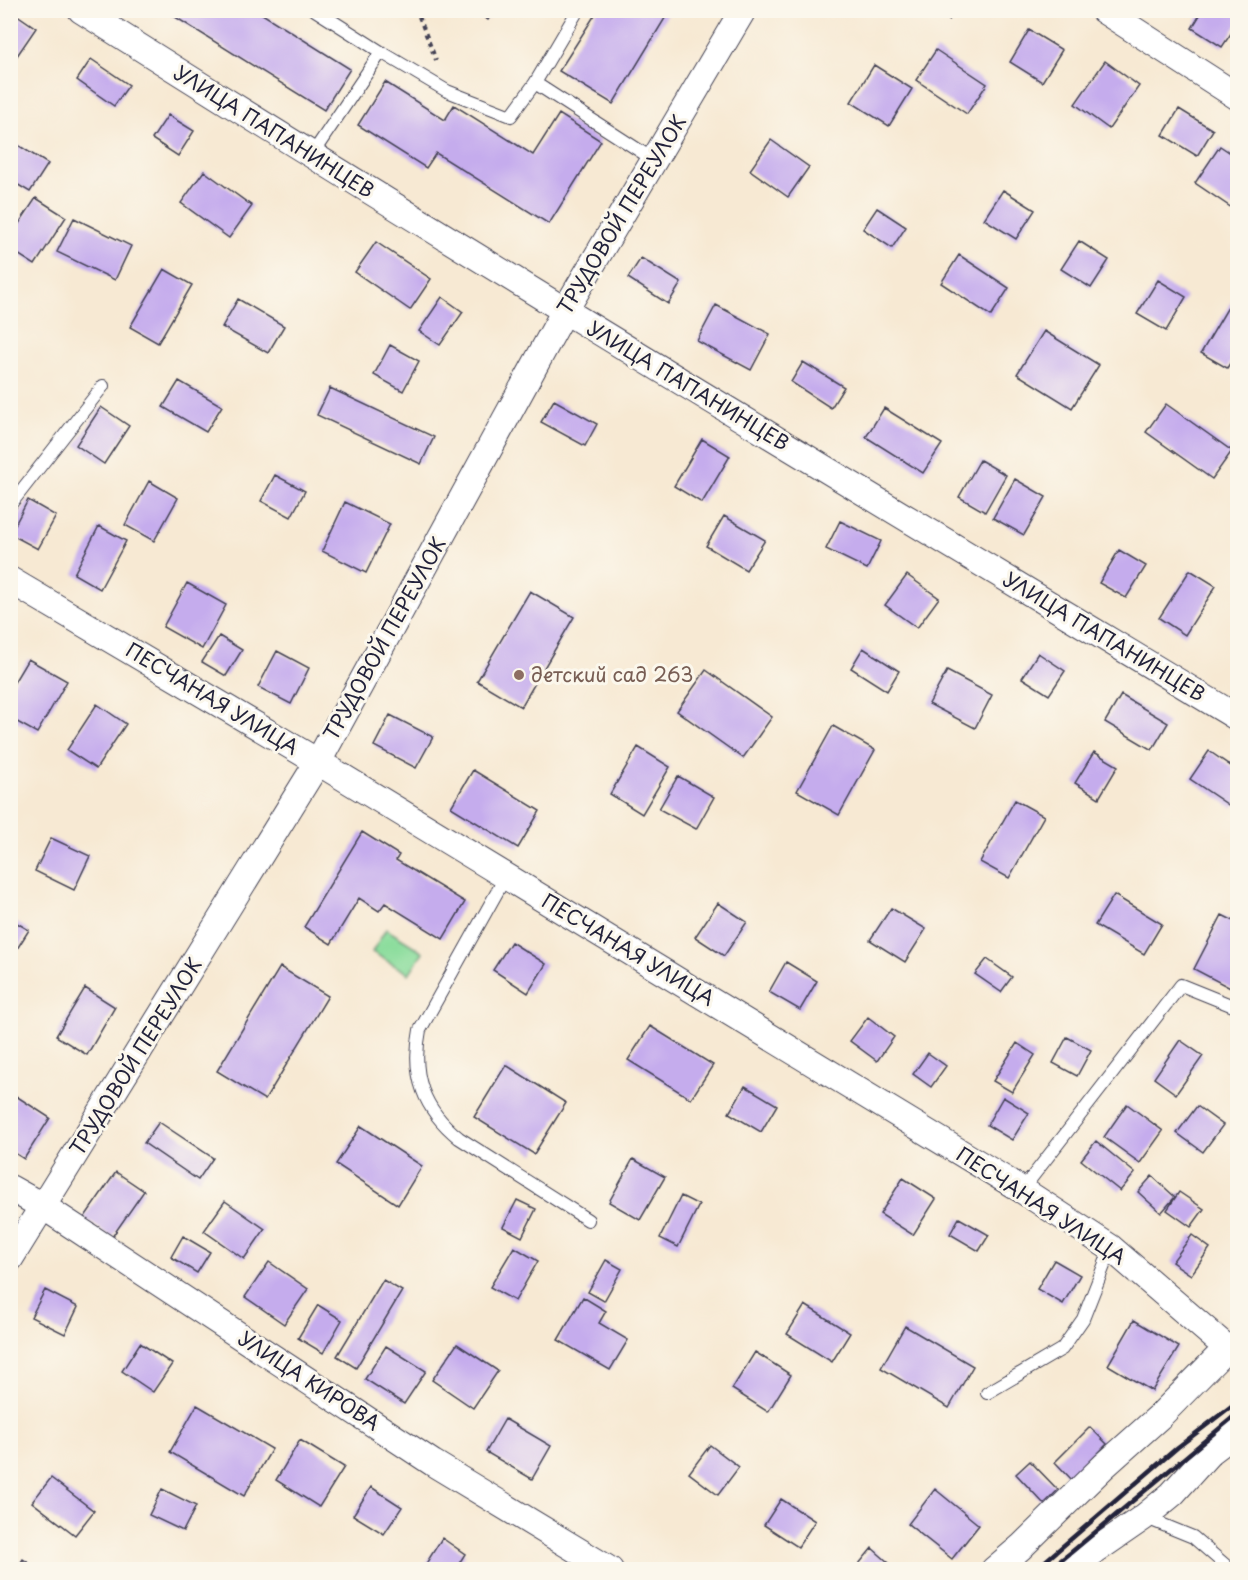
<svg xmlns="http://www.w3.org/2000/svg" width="1248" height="1580" font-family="'Playpen Sans',sans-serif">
  <rect width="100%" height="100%" fill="#fbf7ec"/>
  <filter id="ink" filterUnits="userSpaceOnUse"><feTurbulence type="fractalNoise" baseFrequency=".0167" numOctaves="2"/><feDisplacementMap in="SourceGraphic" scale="12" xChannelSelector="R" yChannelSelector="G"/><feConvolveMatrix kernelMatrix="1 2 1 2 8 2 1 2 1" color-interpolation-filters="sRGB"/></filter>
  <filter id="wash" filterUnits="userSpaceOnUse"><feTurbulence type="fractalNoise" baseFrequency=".008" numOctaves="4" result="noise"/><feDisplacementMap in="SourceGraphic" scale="24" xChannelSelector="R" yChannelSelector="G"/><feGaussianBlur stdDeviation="1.35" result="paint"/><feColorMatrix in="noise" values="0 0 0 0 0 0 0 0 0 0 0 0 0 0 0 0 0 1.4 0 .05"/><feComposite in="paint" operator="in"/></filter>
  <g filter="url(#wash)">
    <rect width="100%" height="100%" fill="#f7e9d3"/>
    <path fill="#8cdd9d" stroke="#57806c" stroke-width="1.5" d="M 386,929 L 423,952 L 409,974 L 372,952 Z"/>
    <g id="blocks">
      <path fill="#c5aced" d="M 10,10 L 36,28 L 10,66 Z
        M 164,10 L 256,10 L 350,69 L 324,110 Z
        M 472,10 L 494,10 L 488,20 Z
        M 598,10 L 670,10 L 613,104 L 559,71 Z
        M 933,10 L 955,10 L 949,20 Z
        M 1203,10 L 1238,10 L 1238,23 L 1222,47 L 1192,28 Z
        M 1029,30 L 1062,50 L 1042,82 L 1010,62 Z
        M 936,50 L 987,84 L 967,114 L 916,80 Z
        M 91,59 L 129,85 L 114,106 L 77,80 Z
        M 1105,61 L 1139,86 L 1109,129 L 1075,104 Z
        M 874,65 L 912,89 L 889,126 L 851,102 Z
        M 385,82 L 445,120 L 454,105 L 533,155 L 559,114 L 601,141 L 549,224 L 436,153 L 426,168 L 358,125 Z
        M 1179,109 L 1213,130 L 1197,156 L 1163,135 Z
        M 168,115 L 194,131 L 178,156 L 152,139 Z
        M 10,140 L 48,164 L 30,192 L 10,180 Z
        M 771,140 L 809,167 L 788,197 L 750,170 Z
        M 1220,146 L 1238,158 L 1238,199 L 1232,208 L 1195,183 Z
        M 204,171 L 252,206 L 229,238 L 181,203 Z
        M 1003,190 L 1035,210 L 1016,239 L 984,219 Z
        M 36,198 L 66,217 L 35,265 L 10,249 L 10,237 Z
        M 877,208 L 906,227 L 892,248 L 863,229 Z
        M 74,218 L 131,246 L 115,280 L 57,252 Z
        M 1079,241 L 1109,260 L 1091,288 L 1061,269 Z
        M 376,242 L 431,279 L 410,310 L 355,272 Z
        M 959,255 L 1009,288 L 991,316 L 941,283 Z
        M 641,258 L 681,283 L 668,304 L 628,278 Z
        M 164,269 L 192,285 L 158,343 L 130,327 Z
        M 1158,280 L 1186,297 L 1166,331 L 1137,314 Z
        M 442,297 L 463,312 L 440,345 L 419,331 Z
        M 238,299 L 284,326 L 268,353 L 222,327 Z
        M 1231,302 L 1238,306 L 1238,351 L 1227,368 L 1201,353 Z
        M 716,305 L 770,334 L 751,370 L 697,341 Z
        M 1044,331 L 1099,365 L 1072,408 L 1017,374 Z
        M 390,345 L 419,361 L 403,391 L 374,375 Z
        M 803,362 L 844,387 L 831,408 L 791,382 Z
        M 179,381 L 222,406 L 206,432 L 163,407 Z
        M 330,388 L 434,437 L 421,464 L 317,415 Z
        M 554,400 L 597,424 L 585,446 L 541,422 Z
        M 1166,404 L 1232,451 L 1212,479 L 1146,432 Z
        M 101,407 L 129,426 L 104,464 L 76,445 Z
        M 884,408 L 942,444 L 923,473 L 866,437 Z
        M 702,439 L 730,456 L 702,503 L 674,486 Z
        M 980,460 L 1006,475 L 985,512 L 959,497 Z
        M 275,475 L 305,491 L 291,517 L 261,501 Z
        M 1015,479 L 1046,497 L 1024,535 L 993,518 Z
        M 149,481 L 178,498 L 154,541 L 125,525 Z
        M 28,500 L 56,516 L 38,549 L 10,534 Z
        M 345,502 L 390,524 L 366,573 L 322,551 Z
        M 724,516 L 765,540 L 746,570 L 706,546 Z
        M 840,521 L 881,541 L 867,569 L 826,549 Z
        M 99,526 L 126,541 L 100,589 L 74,574 Z
        M 1119,550 L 1146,566 L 1126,598 L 1099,583 Z
        M 1190,570 L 1216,586 L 1185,635 L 1159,618 Z
        M 907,575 L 939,598 L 917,628 L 885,605 Z
        M 187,583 L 226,605 L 202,649 L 163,627 Z
        M 530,591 L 574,617 L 521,707 L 477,681 Z
        M 219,636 L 242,650 L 226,676 L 202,662 Z
        M 863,648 L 899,671 L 887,691 L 851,668 Z
        M 277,651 L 309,668 L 291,704 L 258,687 Z
        M 1038,653 L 1065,671 L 1049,695 L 1022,678 Z
        M 28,659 L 67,681 L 37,733 L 10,718 L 10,689 Z
        M 706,670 L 772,717 L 743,758 L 677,711 Z
        M 947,671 L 992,695 L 975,728 L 929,704 Z
        M 1121,695 L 1168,723 L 1152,750 L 1105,722 Z
        M 97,704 L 126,724 L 96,769 L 67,750 Z
        M 390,715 L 433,737 L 416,768 L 374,746 Z
        M 833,726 L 875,750 L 839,815 L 797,791 Z
        M 638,747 L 670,767 L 642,814 L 610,794 Z
        M 1209,751 L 1238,771 L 1238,801 L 1233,808 L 1190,779 Z
        M 1094,752 L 1118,766 L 1099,798 L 1075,783 Z
        M 473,770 L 540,811 L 518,848 L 451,807 Z
        M 678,776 L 714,797 L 696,829 L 659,809 Z
        M 1015,800 L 1044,816 L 1009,878 L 980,862 Z
        M 362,832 L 399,855 L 396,860 L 465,902 L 443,939 L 385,903 L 379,911 L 359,898 L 331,944 L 304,927 Z
        M 51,838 L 90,856 L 74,890 L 35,871 Z
        M 1114,895 L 1162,924 L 1144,954 L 1095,925 Z
        M 718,903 L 747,922 L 724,956 L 695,937 Z
        M 891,908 L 926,929 L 905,962 L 870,940 Z
        M 1222,915 L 1238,923 L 1238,992 L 1194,969 Z
        M 10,919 L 29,930 L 10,960 Z
        M 511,942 L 546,964 L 528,993 L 493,970 Z
        M 987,959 L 1012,977 L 1001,992 L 975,974 Z
        M 786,962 L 817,981 L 800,1010 L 769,992 Z
        M 280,967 L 328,996 L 265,1100 L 217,1071 Z
        M 85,988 L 115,1007 L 87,1055 L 56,1036 Z
        M 868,1017 L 894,1037 L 877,1061 L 850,1041 Z
        M 650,1026 L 713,1065 L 691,1099 L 628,1060 Z
        M 1067,1037 L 1091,1050 L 1077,1076 L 1053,1063 Z
        M 1180,1040 L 1203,1056 L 1176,1094 L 1154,1078 Z
        M 1017,1043 L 1035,1055 L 1012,1092 L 993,1081 Z
        M 928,1053 L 946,1066 L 931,1087 L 913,1074 Z
        M 506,1065 L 566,1103 L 534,1154 L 474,1117 Z
        M 745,1086 L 777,1105 L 761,1132 L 729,1113 Z
        M 16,1096 L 50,1118 L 24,1159 L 10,1150 L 10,1103 Z
        M 1003,1097 L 1029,1113 L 1012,1140 L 987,1125 Z
        M 1127,1104 L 1163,1131 L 1140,1163 L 1104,1137 Z
        M 1197,1106 L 1223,1125 L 1203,1152 L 1177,1133 Z
        M 159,1122 L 213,1158 L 198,1180 L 144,1143 Z
        M 361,1126 L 422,1166 L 398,1205 L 336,1164 Z
        M 1096,1141 L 1135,1173 L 1120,1191 L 1081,1160 Z
        M 633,1159 L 665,1177 L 640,1220 L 609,1202 Z
        M 116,1172 L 144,1191 L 112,1237 L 84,1218 Z
        M 1152,1176 L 1175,1197 L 1161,1213 L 1138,1192 Z
        M 903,1178 L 936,1199 L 913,1235 L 880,1214 Z
        M 1179,1192 L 1204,1209 L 1191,1227 L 1167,1210 Z
        M 681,1196 L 699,1205 L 678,1247 L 660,1238 Z
        M 517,1200 L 536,1209 L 522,1237 L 503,1227 Z
        M 225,1201 L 265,1229 L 244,1259 L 204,1231 Z
        M 959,1218 L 989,1235 L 979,1251 L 950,1234 Z
        M 1192,1235 L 1210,1248 L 1191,1275 L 1172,1262 Z
        M 183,1236 L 210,1252 L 197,1273 L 171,1257 Z
        M 514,1247 L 538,1261 L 515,1301 L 490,1287 Z
        M 606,1260 L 622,1269 L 604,1301 L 588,1292 Z
        M 1054,1260 L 1080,1275 L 1063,1304 L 1037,1289 Z
        M 269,1262 L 308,1289 L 284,1324 L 245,1297 Z
        M 383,1280 L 402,1291 L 356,1368 L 337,1356 Z
        M 45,1290 L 78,1307 L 65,1334 L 31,1317 Z
        M 583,1297 L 606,1311 L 599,1323 L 628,1340 L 610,1370 L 558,1340 Z
        M 318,1305 L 342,1320 L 323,1353 L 298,1338 Z
        M 805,1305 L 850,1333 L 832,1362 L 787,1334 Z
        M 1134,1320 L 1179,1347 L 1152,1391 L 1108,1365 Z
        M 905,1326 L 973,1366 L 949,1408 L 881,1368 Z
        M 140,1343 L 172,1364 L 153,1392 L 122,1371 Z
        M 457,1344 L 498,1371 L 473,1408 L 432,1380 Z
        M 386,1346 L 426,1371 L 404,1404 L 365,1379 Z
        M 755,1352 L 791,1375 L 768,1412 L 732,1389 Z
        M 197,1405 L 272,1449 L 244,1496 L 170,1452 Z
        M 505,1419 L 551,1446 L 532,1479 L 486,1452 Z
        M 1090,1427 L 1107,1444 L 1072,1480 L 1055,1462 Z
        M 300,1440 L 344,1467 L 319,1507 L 276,1480 Z
        M 710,1445 L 739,1467 L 718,1495 L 689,1473 Z
        M 1030,1461 L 1058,1490 L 1044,1504 L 1016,1474 Z
        M 51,1478 L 94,1511 L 75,1535 L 32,1502 Z
        M 371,1487 L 402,1507 L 384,1534 L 353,1515 Z
        M 162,1489 L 196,1506 L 183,1531 L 149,1515 Z
        M 935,1489 L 979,1525 L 952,1559 L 908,1524 Z
        M 781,1499 L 815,1521 L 798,1547 L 764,1525 Z
        M 442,1538 L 465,1554 L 455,1570 L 422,1570 Z
        M 872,1548 L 897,1570 L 854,1570 Z
        M 23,1559 L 39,1570 L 16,1570 Z"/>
    </g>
  </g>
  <g filter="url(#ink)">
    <use href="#blocks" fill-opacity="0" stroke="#424052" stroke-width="1.5"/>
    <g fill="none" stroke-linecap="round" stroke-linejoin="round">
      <defs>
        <path id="lane" d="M 315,10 L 381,52
          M 535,83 L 578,10
          M 311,156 L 381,52 L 447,91 L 511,116 L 535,83 L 654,160
          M 10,505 L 103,386
          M 506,876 L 420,1030 C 411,1075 423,1109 459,1138 L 588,1220
          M 1022,1190 L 1181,985 L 1238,1008
          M 987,1393 L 1062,1349 L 1083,1319 L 1111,1248
          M 1144,1517 L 1193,1537 L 1231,1570"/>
        <path id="street" d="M 81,10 C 463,252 850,484 1238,718
          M 1103,10 L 1238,97
          M 10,580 L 318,762 L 1022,1190 L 1111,1248 L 1227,1348
          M 10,1188 L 44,1207 L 433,1463 L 610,1570
          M 10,1259 L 318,762 L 564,312 L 743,10
          M 994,1570 L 1021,1547 L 1104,1466 L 1159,1417 L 1227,1348
          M 1067,1570 L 1144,1517 L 1172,1494 L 1210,1452 L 1238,1431"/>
      </defs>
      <use href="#lane" stroke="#424052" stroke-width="14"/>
      <use href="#street" stroke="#424052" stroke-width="28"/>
      <path stroke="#424052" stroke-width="4" stroke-dasharray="4.5 4.5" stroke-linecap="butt" d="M 413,10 L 418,14 L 436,60"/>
      <use href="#lane" stroke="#fff" stroke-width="12"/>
      <use href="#street" stroke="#fff" stroke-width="26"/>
      <path stroke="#22223b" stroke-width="4.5" d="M 1035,1570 L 1178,1447 L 1238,1401
        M 1050,1570 L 1238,1413"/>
    </g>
  </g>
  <circle fill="#8d6e63" stroke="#fbf7ec" stroke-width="2" cx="519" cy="675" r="6"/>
  <g text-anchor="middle" stroke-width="6" stroke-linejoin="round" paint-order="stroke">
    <g font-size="20" fill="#22223b" stroke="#fbf7ec">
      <text transform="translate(274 132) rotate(32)" y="7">УЛИЦА ПАПАНИНЦЕВ</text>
      <text transform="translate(622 215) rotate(-59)" y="7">ТРУДОВОЙ ПЕРЕУЛОК</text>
      <text transform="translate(688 386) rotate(31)" y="7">УЛИЦА ПАПАНИНЦЕВ</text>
      <text transform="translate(1104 637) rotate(31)" y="7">УЛИЦА ПАПАНИНЦЕВ</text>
      <text transform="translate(385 639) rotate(-61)" y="7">ТРУДОВОЙ ПЕРЕУЛОК</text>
      <text transform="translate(212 699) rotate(31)" y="7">ПЕСЧАНАЯ УЛИЦА</text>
      <text transform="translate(628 950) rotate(31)" y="7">ПЕСЧАНАЯ УЛИЦА</text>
      <text transform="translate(136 1057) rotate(-58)" y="7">ТРУДОВОЙ ПЕРЕУЛОК</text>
      <text transform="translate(1041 1206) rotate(33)" y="7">ПЕСЧАНАЯ УЛИЦА</text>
      <text transform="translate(309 1381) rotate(33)" y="7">УЛИЦА КИРОВА</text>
    </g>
    <g font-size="20" fill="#785e54" stroke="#fbf7ec" text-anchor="start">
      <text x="531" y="682">детский сад 263</text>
    </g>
  </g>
  <rect width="1248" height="1580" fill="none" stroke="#fbf7ec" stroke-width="36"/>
</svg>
